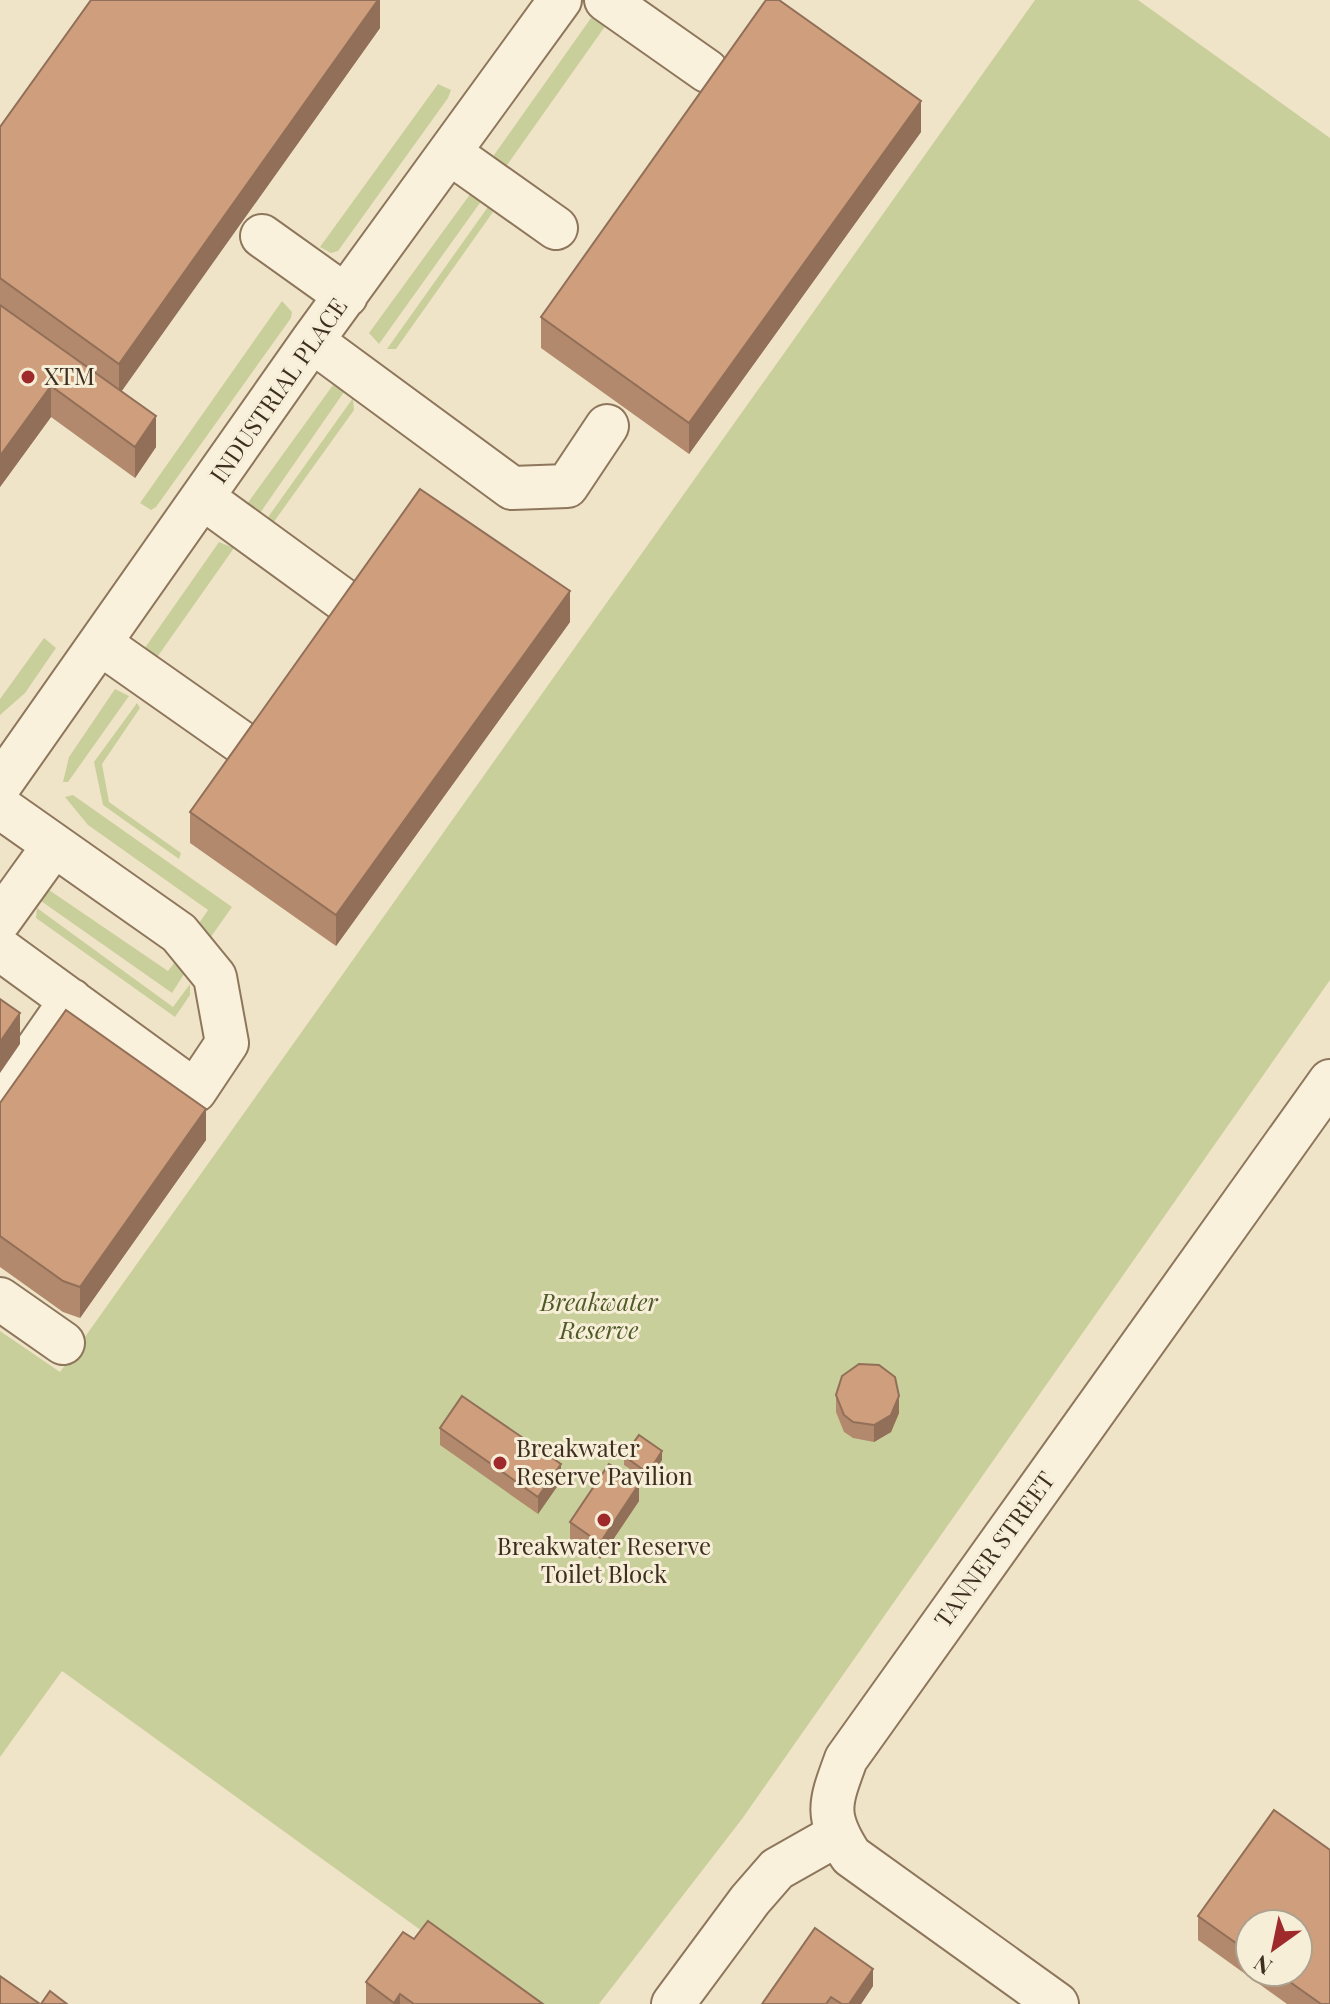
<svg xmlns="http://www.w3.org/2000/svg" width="1330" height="2004" font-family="'Playfair Display',serif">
  <rect width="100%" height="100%" fill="#f0e4c8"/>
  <path fill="#c9cf9b" d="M 1035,0 L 1138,0 L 1330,138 L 1330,980 L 742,1819 L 599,2004 L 523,2004 L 62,1671 L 0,1757 L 0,1331 L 60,1372 Z
    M 591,18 L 606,25 L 505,168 L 494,160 L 494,155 Z
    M 438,84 L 451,90 L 448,98 L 338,251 L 331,253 L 320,247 Z
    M 471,193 L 482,200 L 379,344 L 369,333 Z
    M 490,204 L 493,212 L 396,349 L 387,349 Z
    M 282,301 L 292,312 L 291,318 L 156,507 L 151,510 L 140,503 Z
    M 333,385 L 344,392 L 258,516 L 247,504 Z
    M 353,398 L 354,410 L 273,523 L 266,520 Z
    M 219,542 L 234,548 L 153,663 L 142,652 Z
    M 44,638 L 56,648 L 25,693 L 0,715 L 0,699 Z
    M 115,689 L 129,696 L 68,782 L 63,782 L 69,757 Z
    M 137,703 L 140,708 L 102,764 L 109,802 L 181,853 L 179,859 L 103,805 L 94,762 Z
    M 73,795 L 232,907 L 203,948 L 193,932 L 208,910 L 88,825 L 65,797 Z
    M 49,890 L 168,971 L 178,958 L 186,971 L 172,993 L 41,901 Z
    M 37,908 L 173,1007 L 190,984 L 190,995 L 175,1017 L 36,918 Z"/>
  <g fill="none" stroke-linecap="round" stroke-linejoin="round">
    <defs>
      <path id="minor" d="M 606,0 L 707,71
        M 450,153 L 556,228
        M 262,236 L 346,296
        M 312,341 L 512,488 L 567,486 L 607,426
        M 203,498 L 346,602
        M 101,644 L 242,743
        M 0,785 L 312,341 L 560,0
        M 0,807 L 179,933 L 215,977 L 227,1043 L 195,1091 L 0,949
        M 0,920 L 54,845
        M 0,1102 L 71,1000
        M 0,1299 L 63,1343
        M 673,2004 L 750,1900 L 777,1869 L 837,1835
        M 1057,2004 L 851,1856 C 824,1815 830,1803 846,1759 L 1330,1081"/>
    </defs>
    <use href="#minor" stroke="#8d765c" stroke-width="46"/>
    <use href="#minor" stroke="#faf1dc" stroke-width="42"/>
  </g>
  <path fill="#b2896c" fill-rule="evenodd" d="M 380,0 L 380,28 L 121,391 L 156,447 L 135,478 L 51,417 L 0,487 L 0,127 Z
    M 921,132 L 689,454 L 541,348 L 541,317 Z
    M 570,622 L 336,946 L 190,843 L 190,812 Z
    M 0,1103 L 206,1140 L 80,1318 L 63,1312 L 0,1267 Z
    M 836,1395 L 899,1413 L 891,1432 L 874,1442 L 853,1438 L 844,1432 L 836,1412 Z
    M 440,1428 L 561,1481 L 538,1514 L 440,1445 Z
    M 624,1456 L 662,1460 L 648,1481 L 624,1465 Z
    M 639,1501 L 600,1559 L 570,1539 L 570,1522 Z
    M 1274,1810 L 1330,1850 L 1330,2004 L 1287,2004 L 1198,1940 L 1198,1916 ZM 1250,1924 L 1298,1924 L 1298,1972 L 1250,1972 Z
    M 414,1939 L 543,2004 L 366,2004 L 366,1982 Z
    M 873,1986 L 861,2004 L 762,2004 Z"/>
  <path fill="#916f58" d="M 378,0 L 380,0 L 380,28 L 119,395 L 119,364 Z
    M 921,101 L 921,132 L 689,454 L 689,423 Z
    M 51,386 L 51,417 L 0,487 L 0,456 Z
    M 156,416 L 156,447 L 135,478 L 135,447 Z
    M 570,591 L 570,622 L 336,946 L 336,915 Z
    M 20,1013 L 20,1044 L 0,1073 L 0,1042 Z
    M 206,1109 L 206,1140 L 80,1318 L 80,1287 Z
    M 899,1396 L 899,1413 L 891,1432 L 874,1442 L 874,1425 Z
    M 662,1451 L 662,1460 L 648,1481 L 648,1473 Z
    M 561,1464 L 561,1481 L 538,1514 L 538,1497 Z
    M 639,1484 L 639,1501 L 600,1559 L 600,1543 Z
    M 873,1969 L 873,1986 L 861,2004 L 849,2004 Z
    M 400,1994 L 400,2004 L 394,2004 L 394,2003 Z"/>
  <path fill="#cf9f7d" stroke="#916f58" stroke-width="2" d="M 91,0 L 378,0 L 119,364 L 0,278 L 0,127 Z
    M 766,0 L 779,0 L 921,101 L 689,423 L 541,317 Z
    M 0,305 L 156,416 L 135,447 L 51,386 L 0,456 Z
    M 420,489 L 570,591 L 336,915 L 190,812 Z
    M 0,999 L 20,1013 L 0,1042 Z
    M 66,1010 L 206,1109 L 80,1287 L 63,1281 L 0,1236 L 0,1103 Z
    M 859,1364 L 879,1365 L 895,1377 L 899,1396 L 891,1415 L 874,1425 L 853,1422 L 844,1415 L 836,1395 L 842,1376 Z
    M 462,1396 L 561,1464 L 538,1497 L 440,1428 Z
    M 639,1435 L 662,1451 L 648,1473 L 624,1456 Z
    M 609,1464 L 639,1484 L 600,1543 L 570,1522 Z
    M 1274,1810 L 1330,1850 L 1330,2004 L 1321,2004 L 1276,1972 L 1298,1972 L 1298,1924 L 1250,1924 L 1250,1953 L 1198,1916 Z
    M 428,1921 L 543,2004 L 414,2004 L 400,1994 L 394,2003 L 366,1982 L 403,1932 L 414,1939 Z
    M 815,1928 L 873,1969 L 849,2004 L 842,2004 L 831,1997 L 826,2004 L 762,2004 Z
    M 0,1976 L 40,2004 L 0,2004 Z
    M 50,1991 L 67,2004 L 41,2004 Z"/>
  <g fill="#9e2a2b" stroke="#f7eed8" stroke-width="3">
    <circle cx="28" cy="377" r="8"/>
    <circle cx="500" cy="1463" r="8"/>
    <circle cx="604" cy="1520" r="8"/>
  </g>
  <g text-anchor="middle" stroke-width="6" stroke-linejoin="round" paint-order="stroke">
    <g font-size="24" fill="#3d2e20" stroke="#f7eed8" text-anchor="start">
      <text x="44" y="385">XTM</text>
      <text x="516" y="1457">Breakwater<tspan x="516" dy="28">Reserve Pavilion</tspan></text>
      <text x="604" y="1555" text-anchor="middle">Breakwater Reserve<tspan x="604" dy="28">Toilet Block</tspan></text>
    </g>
    <g font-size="24" fill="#3d2e20" stroke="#f7eed8">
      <text transform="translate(279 391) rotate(-55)" y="8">INDUSTRIAL PLACE</text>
      <text transform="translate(995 1550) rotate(-54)" y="8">TANNER STREET</text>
    </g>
    <g font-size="24" font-style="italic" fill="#4d5a26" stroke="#f7eed8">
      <text x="599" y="1311">Breakwater<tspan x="599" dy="28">Reserve</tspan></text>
    </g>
  </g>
  <g transform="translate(1274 1948) rotate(213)"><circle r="38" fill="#f7eed8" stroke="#ada18e" stroke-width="2"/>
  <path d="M0-6L14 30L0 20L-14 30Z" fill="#9e2a2b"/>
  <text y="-12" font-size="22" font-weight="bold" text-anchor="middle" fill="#3d2e20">N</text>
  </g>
</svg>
